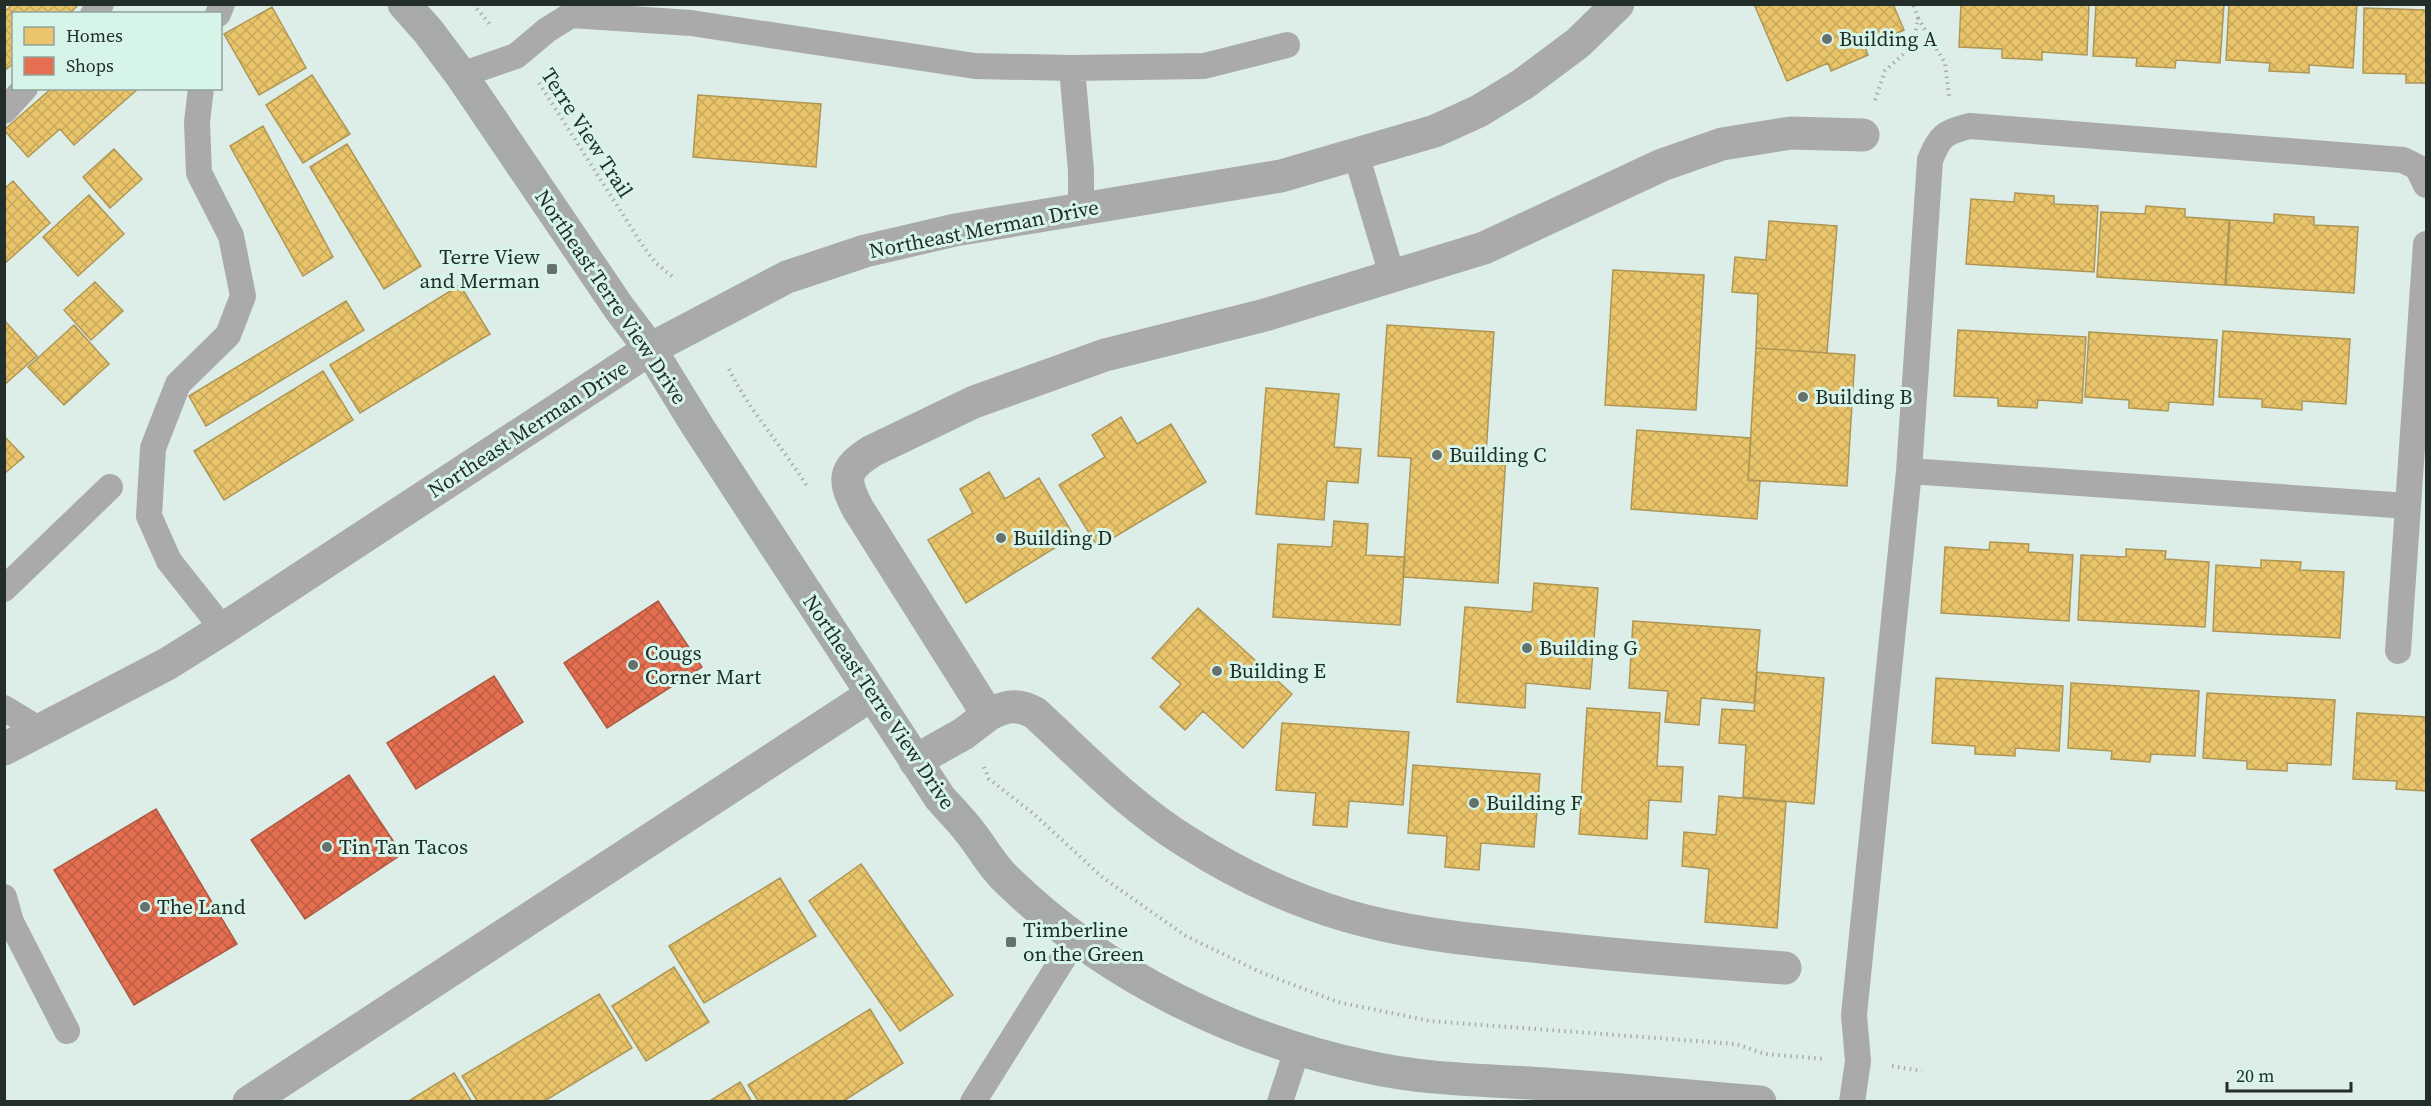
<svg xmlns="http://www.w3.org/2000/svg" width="2431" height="1106" font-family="'Source Serif 4',serif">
  <defs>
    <pattern id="homes-cross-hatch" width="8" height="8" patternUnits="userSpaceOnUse" patternTransform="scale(1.5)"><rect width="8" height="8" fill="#e9c46a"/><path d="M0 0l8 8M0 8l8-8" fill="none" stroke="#c8a95c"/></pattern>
    <pattern id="shops-cross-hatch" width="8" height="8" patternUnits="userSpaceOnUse" patternTransform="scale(1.5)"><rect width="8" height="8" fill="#e76f51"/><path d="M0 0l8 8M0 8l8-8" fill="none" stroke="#bb5c43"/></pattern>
  </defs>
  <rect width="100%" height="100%" fill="#ddeee8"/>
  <path fill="url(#homes-cross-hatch)" stroke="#ae9756" stroke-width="1.5" d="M 13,4 L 79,4 L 69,14 L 14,14 L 14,63 L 4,71 L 4,12 Z
    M 1754,4 L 1893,4 L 1904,30 L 1865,47 L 1868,55 L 1831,71 L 1828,63 L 1787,81 Z
    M 1961,4 L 2089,4 L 2087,55 L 2042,52 L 2042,60 L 2002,58 L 2002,49 L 1959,47 Z
    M 2096,4 L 2224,4 L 2220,63 L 2176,60 L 2175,68 L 2136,66 L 2137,58 L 2093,56 Z
    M 2229,4 L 2357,4 L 2353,68 L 2309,65 L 2309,73 L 2269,71 L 2270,63 L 2226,60 Z
    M 272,7 L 306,68 L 259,95 L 224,34 Z
    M 2364,8 L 2426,10 L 2426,83 L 2406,83 L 2406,74 L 2363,73 Z
    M 312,75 L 350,134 L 303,163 L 266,105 Z
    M 52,88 L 139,88 L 74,145 L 60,129 L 28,157 L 4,130 Z
    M 698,95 L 821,104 L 816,167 L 693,157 Z
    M 263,126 L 333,257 L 303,276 L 230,146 Z
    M 347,144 L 421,266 L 384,289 L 310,167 Z
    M 114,149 L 142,179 L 110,208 L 83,177 Z
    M 13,181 L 50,223 L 4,264 L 4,189 Z
    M 2015,193 L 2054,196 L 2054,204 L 2098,206 L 2094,272 L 1966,264 L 1971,199 L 2014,202 Z
    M 89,195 L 124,234 L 78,276 L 43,237 Z
    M 2146,206 L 2185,209 L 2185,217 L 2229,220 L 2225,285 L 2097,277 L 2101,212 L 2145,214 Z
    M 2274,214 L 2314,217 L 2314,225 L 2358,227 L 2354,293 L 2226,285 L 2230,220 L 2274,223 Z
    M 1769,221 L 1837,226 L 1827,353 L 1756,348 L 1758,294 L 1732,292 L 1735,257 L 1766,260 Z
    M 1613,270 L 1704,275 L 1696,410 L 1605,405 Z
    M 95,282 L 123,311 L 91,340 L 64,310 Z
    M 460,285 L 490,334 L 360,413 L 330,365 Z
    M 346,301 L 364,330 L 206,426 L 189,396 Z
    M 4,320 L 37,356 L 4,385 Z
    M 74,325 L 109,364 L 64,405 L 28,367 Z
    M 1387,325 L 1494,332 L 1486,454 L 1506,455 L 1498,583 L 1403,577 L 1411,458 L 1378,456 Z
    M 1958,330 L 2086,337 L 2082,403 L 2038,400 L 2037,408 L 1998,406 L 1998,398 L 1954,396 Z
    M 2223,331 L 2350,339 L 2346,404 L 2302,401 L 2302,410 L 2262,407 L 2262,399 L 2219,397 Z
    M 2089,332 L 2217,340 L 2213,405 L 2169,402 L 2168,411 L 2129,408 L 2129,400 L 2085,397 Z
    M 1756,348 L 1855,355 L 1847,486 L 1748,480 Z
    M 323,371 L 353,420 L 224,500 L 194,451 Z
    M 1266,388 L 1339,394 L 1334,447 L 1361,449 L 1358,483 L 1327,481 L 1324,520 L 1256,514 Z
    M 1121,417 L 1137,444 L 1171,424 L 1206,482 L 1098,547 L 1059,485 L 1105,457 L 1092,435 Z
    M 1637,430 L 1751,438 L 1748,480 L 1760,481 L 1757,519 L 1631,509 Z
    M 4,436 L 24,457 L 4,474 Z
    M 989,472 L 1005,499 L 1039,478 L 1074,536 L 966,603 L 928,540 L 973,513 L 960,489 Z
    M 1334,521 L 1368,524 L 1366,555 L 1405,557 L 1400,625 L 1273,617 L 1278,544 L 1332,547 Z
    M 1990,542 L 2029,544 L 2028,552 L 2073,555 L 2069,621 L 1941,613 L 1945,547 L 1989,550 Z
    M 2126,549 L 2166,551 L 2165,559 L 2209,562 L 2205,627 L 2078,620 L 2081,555 L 2126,557 Z
    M 2261,560 L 2301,562 L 2300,570 L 2344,572 L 2340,638 L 2213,631 L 2216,565 L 2261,568 Z
    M 1534,583 L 1598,588 L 1590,689 L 1526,683 L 1525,708 L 1457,702 L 1465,607 L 1532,612 Z
    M 1198,608 L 1292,694 L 1243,748 L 1203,711 L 1185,730 L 1160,707 L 1181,684 L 1152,658 Z
    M 1633,621 L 1760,630 L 1754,703 L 1701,698 L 1699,725 L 1665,722 L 1668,691 L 1629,688 Z
    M 1757,672 L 1824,678 L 1814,804 L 1743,797 L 1746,745 L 1719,743 L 1722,709 L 1754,711 Z
    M 1936,678 L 2063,686 L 2059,751 L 2015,748 L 2015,756 L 1975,754 L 1975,746 L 1932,743 Z
    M 2071,683 L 2199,691 L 2195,756 L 2151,754 L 2150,762 L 2111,759 L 2112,751 L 2068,748 Z
    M 2207,693 L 2335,700 L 2331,765 L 2287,763 L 2287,771 L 2247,769 L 2247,761 L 2203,758 Z
    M 1587,708 L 1660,713 L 1657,766 L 1683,767 L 1681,802 L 1649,800 L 1647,839 L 1579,834 Z
    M 2357,713 L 2426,717 L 2426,791 L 2396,789 L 2397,781 L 2353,779 Z
    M 1282,723 L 1409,732 L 1403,805 L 1349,801 L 1347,827 L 1313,825 L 1316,793 L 1276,790 Z
    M 1413,765 L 1540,774 L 1534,847 L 1481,843 L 1479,870 L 1445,867 L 1447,836 L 1408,833 Z
    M 1719,796 L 1786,802 L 1777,928 L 1705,922 L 1709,869 L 1682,866 L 1684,832 L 1716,835 Z
    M 861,864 L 953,995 L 900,1031 L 809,901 Z
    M 780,878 L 816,936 L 704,1003 L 669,946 Z
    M 674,967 L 709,1022 L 646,1061 L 612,1006 Z
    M 599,994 L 632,1048 L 543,1102 L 478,1102 L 462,1076 Z
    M 870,1009 L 903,1063 L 842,1102 L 759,1102 L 748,1085 Z
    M 454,1073 L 472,1102 L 407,1102 Z
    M 740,1082 L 752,1102 L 708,1102 Z"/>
  <path fill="url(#shops-cross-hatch)" stroke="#ac5b45" stroke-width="1.5" d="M 658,601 L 702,667 L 607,728 L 564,663 Z
    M 494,676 L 523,722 L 416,789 L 387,743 Z
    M 349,775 L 402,854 L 305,919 L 251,840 Z
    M 156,809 L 237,944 L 134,1005 L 54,870 Z"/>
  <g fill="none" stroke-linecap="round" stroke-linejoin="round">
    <path stroke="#a8acab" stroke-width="4" stroke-dasharray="1.5 4.5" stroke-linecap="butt" d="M 473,4 L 492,27
      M 1918,18 L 1945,63 L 1949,96
      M 539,83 L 643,246 L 655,262 L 674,278
      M 1875,100 L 1885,71 L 1913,45 L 1918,18 L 1913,4
      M 729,369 C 750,412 783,447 808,488
      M 984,767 L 989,779 L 1034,814 L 1102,877 L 1186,936 L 1260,972 L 1338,1002 L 1430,1021 L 1736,1044 L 1765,1054 L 1825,1059
      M 1892,1066 L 1922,1071"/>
    <path stroke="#aaaaac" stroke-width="26" d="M 93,14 L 101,4
      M 218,14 L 222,4
      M 1072,68 L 1204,66 L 1287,45
      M 461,75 L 516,56 L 547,30 L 571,15 L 691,23 L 975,66 L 1072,68 L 1081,171 L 1081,209
      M 201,88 L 197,122 L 199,173 L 231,236 L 243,296 L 228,335 L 178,384 L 153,448 L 149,516 L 169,561 L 223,629
      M 4,111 L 25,88
      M 1356,154 L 1392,275
      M 1909,471 L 2408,506 L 2426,244
      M 4,589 L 110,487
      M 2398,651 L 2408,506
      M 4,708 L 42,731
      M 4,897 L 11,922 L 67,1031
      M 973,1102 L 1076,938
      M 1280,1102 L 1297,1050
      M 1852,1102 L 1858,1061 L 1854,1015 L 1909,471 L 1930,160 C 1940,136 1944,132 1970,126 L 2403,160 L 2417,167 L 2426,185"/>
    <path stroke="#aaaaac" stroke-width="33" d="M 4,749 L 167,664 L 223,629 L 650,349
      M 915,761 L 963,734 L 988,715
      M 1785,968 C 1698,962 1610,955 1523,945 C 1463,939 1401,932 1344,915 C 1290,899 1234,872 1187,842 C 1130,807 1084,758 1035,713 C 1017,703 1005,706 988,715 L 858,509 C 843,480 842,470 872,451 L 974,402 L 1105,355 L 1265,315 L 1484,248 L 1662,165 L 1722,144 L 1791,133 L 1863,135
      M 249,1102 L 871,695"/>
    <path stroke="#aaaaac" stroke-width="33" d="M 650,349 L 787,277 L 865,251 L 955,230 L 1281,176 L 1435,131 L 1479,111 L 1523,84 L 1578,43 L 1618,4"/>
    <path stroke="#a7a9aa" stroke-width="33" d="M 404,4 L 428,31 L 461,75 L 619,308 L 650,349 L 698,427 L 940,798 C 950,809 961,820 970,832 C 982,847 992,866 1006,879 C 1104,975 1235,1039 1368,1067 C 1426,1080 1486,1080 1545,1084 C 1617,1089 1688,1096 1760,1102"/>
  </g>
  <g fill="#64716c" stroke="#d7f4e9" stroke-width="2">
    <circle cx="1827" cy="39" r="6"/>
    <rect x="546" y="263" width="12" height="12" rx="3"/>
    <circle cx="1803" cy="397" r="6"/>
    <circle cx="1437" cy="455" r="6"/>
    <circle cx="1001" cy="538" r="6"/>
    <circle cx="1527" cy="648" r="6"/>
    <circle cx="633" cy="665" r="6"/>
    <circle cx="1217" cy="671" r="6"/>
    <circle cx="1474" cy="803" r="6"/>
    <circle cx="327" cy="847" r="6"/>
    <circle cx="145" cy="907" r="6"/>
    <rect x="1005" y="936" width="12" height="12" rx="3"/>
  </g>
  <g text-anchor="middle" stroke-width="6" stroke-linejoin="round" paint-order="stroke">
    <g font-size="21" fill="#232d29" stroke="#d7f4e9" text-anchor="start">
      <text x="1839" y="46">Building A</text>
      <text x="540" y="264" text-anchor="end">Terre View<tspan x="540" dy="24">and Merman</tspan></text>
      <text x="1815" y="404">Building B</text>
      <text x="1449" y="462">Building C</text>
      <text x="1013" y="545">Building D</text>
      <text x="1539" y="655">Building G</text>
      <text x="645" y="660">Cougs<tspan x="645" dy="24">Corner Mart</tspan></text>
      <text x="1229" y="678">Building E</text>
      <text x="1486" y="810">Building F</text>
      <text x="339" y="854">Tin Tan Tacos</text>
      <text x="157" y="914">The Land</text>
      <text x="1023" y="937">Timberline<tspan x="1023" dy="24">on the Green</tspan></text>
    </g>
    <g font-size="21" fill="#232d29" stroke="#d7f4e9">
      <text transform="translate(587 133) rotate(57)" y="7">Terre View Trail</text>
      <text transform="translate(984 229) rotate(-11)" y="7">Northeast Merman Drive</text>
      <text transform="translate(611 297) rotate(56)" y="7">Northeast Terre View Drive</text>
      <text transform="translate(528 429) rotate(-33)" y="7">Northeast Merman Drive</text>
      <text transform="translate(879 702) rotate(56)" y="7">Northeast Terre View Drive</text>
    </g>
  </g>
  <rect width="2431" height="1106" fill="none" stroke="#232d29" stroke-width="12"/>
  <rect x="12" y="12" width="210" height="78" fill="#d7f4e9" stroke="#8fa49c" stroke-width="1.5"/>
  <rect x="24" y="27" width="30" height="18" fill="#e9c46a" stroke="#8fa49c" stroke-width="1.5"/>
  <text x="66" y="42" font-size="18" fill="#232d29">Homes</text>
  <rect x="24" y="57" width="30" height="18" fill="#e76f51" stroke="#8fa49c" stroke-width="1.5"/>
  <text x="66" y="72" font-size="18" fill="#232d29">Shops</text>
  <path d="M2227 1082v9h124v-9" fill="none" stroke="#232d29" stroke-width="3"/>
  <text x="2236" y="1082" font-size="18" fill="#232d29" stroke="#d7f4e9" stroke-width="4.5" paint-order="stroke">20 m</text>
</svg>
